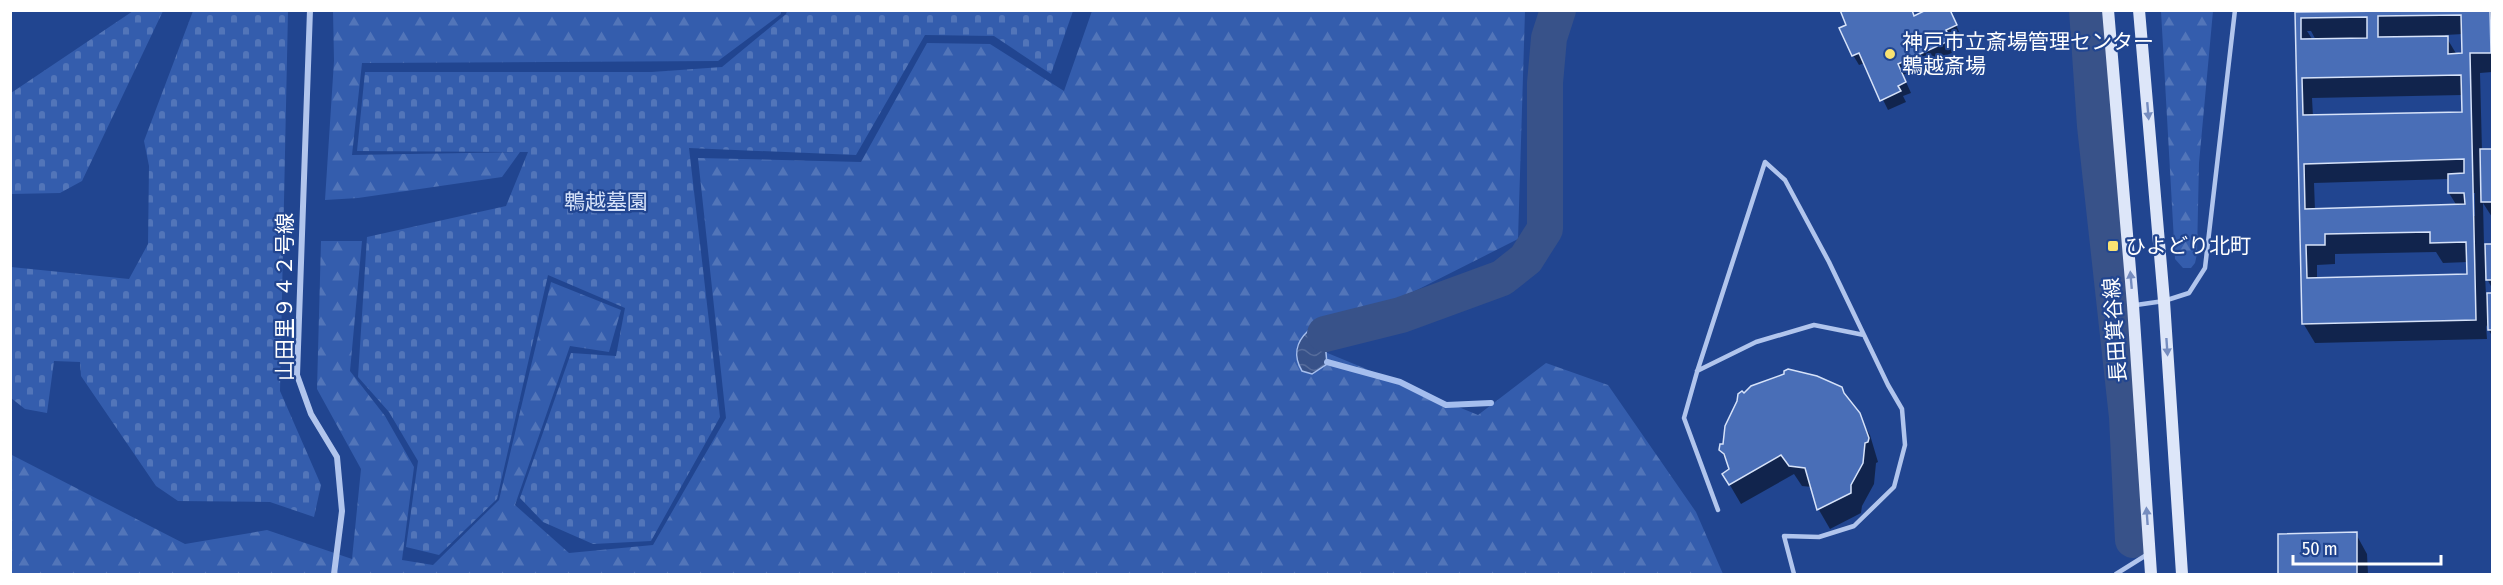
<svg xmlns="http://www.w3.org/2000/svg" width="2503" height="585" font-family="'Fira Sans Condensed','Noto Sans JP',sans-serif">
  <defs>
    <pattern id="forest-firs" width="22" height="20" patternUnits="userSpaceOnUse" patternTransform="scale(1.5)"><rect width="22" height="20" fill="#345dad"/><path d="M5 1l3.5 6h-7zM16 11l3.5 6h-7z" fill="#5275b9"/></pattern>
    <pattern id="cemetery-stones" width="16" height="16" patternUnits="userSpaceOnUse" patternTransform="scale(1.5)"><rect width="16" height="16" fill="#345dad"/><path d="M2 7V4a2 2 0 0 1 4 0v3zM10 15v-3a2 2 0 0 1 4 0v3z" fill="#5275b9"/></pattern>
    <pattern id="water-waves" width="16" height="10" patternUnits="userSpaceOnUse" patternTransform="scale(1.5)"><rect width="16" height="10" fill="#385289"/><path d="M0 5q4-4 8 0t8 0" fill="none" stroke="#566c9b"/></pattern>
  </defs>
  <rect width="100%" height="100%" fill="#214590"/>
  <path fill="url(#forest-firs)" d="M 333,11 L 333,10 L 781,11 L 781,14 L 718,61 L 362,63 L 352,155 L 520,152 L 502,177 L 358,198 L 325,200 L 334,61 Z
    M 1092,11 L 1525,11 L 1518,239 L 1308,345 L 1478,415 L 1546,363 L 1608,385 L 1696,512 L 1723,574 L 11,574 L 10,454 L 185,544 L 267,530 L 352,559 L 361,469 L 317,389 L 321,241 L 362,241 L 350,371 L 385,416 L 414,467 L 402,560 L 433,565 L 499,500 L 551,282 L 621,310 L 609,352 L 570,346 L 515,505 L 569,553 L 653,545 L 726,418 L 698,158 L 861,162 L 927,43 L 990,44 L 1064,91 Z
    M 2161,11 L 2213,11 L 2199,163 L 2197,254 L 2195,263 L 2191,268 L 2183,268 L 2175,259 Z"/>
  <path fill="url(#cemetery-stones)" d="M 133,11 L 163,11 L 82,181 L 60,193 L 11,194 L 11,93 Z
    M 193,11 L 288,11 L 280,391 L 321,485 L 314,517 L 270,502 L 178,501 L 156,486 L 81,376 L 80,362 L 54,361 L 47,413 L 25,409 L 11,398 L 11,267 L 129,279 L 148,244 L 149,166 L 144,141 Z
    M 787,11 L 1073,11 L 1051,74 L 994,36 L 925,35 L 856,155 L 689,148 L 720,417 L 651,541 L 593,544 L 543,522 L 520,498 L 571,353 L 616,356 L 625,308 L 548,275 L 497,499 L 439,555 L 406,547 L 418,461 L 389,412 L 358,377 L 367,237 L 506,206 L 528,152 L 357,151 L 365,72 L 652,72 L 722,67 L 786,14 Z"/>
  <path fill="url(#water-waves)" stroke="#a5beee" stroke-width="1.5" d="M 1308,331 L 1324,331 L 1327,364 L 1312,374 L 1302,371 C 1293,356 1296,342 1308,331 Z"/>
  <path fill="#0007" fill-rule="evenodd" d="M 1912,10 L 1915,17 L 1951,14 L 1961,36 L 1951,40 L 1956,51 L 1903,75 L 1911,93 L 1903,96 L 1906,102 L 1888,110 L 1865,63 L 1859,65 L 1853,55 Z
    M 2335,10 L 2490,10 L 2492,14 L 2492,72 L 2480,73 L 2482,151 L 2492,151 L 2492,217 L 2483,203 L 2484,245 L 2492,245 L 2492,288 L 2485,275 L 2486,295 L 2492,295 L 2492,336 L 2486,325 L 2487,339 L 2315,343 L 2303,323 L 2296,13 ZM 2307,31 L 2311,31 L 2318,44 L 2316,45 ZM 2463,34 L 2463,55 L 2457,55 L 2445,35 ZM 2463,95 L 2463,113 L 2313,117 L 2312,98 ZM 2449,179 L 2449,193 L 2457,206 L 2315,210 L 2314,183 ZM 2472,193 L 2475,193 L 2475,216 L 2472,216 ZM 2436,252 L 2443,263 L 2468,262 L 2468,275 L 2317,279 L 2317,265 L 2335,264 L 2335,254 Z
    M 1841,388 L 1870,435 L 1878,462 L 1876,463 L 1874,484 L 1862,506 L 1861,513 L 1830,529 L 1819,510 L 1812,487 L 1802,486 L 1794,474 L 1741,504 L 1724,475 L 1730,470 L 1721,450 L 1744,395 Z
    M 2356,534 L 2367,554 L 2368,574 L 2280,574 L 2279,535 Z"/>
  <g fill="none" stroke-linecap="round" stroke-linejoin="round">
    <path stroke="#a5beee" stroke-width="6" d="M 1327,362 L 1400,382 L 1446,405 L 1491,403"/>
    <path stroke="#385289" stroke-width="36" d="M 2087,10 L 2095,126 L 2127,417 L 2133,540
      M 1325,334 L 1401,315 L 1502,278 L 1526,259 L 1545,229 L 1545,83 L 1549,38 L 1558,10"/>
  </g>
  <path fill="#496eb7" stroke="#d6e2f9" stroke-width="1.5" fill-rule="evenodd" d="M 1840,10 L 1912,10 L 1914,16 L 1926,10 L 1950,10 L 1957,25 L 1946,30 L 1951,40 L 1898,64 L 1906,82 L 1898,86 L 1901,91 L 1880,101 L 1859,53 L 1852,56 L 1839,28 L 1846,25 Z
    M 2490,10 L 2491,53 L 2470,53 L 2476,320 L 2302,324 L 2295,12 ZM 2461,15 L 2462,53 L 2448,54 L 2448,36 L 2378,37 L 2378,16 ZM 2367,17 L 2367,38 L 2301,39 L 2301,18 ZM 2461,75 L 2462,112 L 2303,115 L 2302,78 ZM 2464,159 L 2464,173 L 2448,174 L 2448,193 L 2464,193 L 2465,204 L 2305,209 L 2304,164 ZM 2430,232 L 2430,243 L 2466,242 L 2467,274 L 2307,278 L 2306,245 L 2325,245 L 2325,234 Z
    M 2480,149 L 2492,149 L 2492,202 L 2481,202 Z
    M 2485,244 L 2492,244 L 2492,280 L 2486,280 Z
    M 2487,293 L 2492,293 L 2492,330 L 2488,330 Z
    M 1788,369 L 1817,376 L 1842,387 L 1844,393 L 1860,413 L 1869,438 L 1868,442 L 1865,443 L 1863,463 L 1851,485 L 1851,493 L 1817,510 L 1805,468 L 1789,466 L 1781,455 L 1729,485 L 1722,474 L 1729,469 L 1724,454 L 1719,450 L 1720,444 L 1723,444 L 1725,426 L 1737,401 L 1738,394 L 1742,391 L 1744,393 L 1751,386 L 1784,374 L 1784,371 Z
    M 2357,532 L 2357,574 L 2278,574 L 2278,534 Z"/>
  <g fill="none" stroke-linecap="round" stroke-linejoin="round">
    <path stroke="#b1c5ed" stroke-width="4.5" d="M 2136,305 L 2164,301 L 2189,293 L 2205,268 L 2235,10
      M 1697,371 L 1756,342 L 1814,325 L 1864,335
      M 1718,510 L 1684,418 L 1697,372 L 1765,162 L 1785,180 L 1829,262 L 1888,385 L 1902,409 L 1905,445 L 1894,487 L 1854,526 L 1819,537 L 1784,536 L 1794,574
      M 2116,574 L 2148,554"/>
    <path stroke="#b1c5ed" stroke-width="6" d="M 310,10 L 297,375 L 311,414 L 337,457 L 342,511 L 334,574"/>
    <path stroke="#dde6f9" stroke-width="12" d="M 2108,10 L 2133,305 L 2151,574
      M 2139,10 L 2164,301 L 2182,574"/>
  </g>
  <defs><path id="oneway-solid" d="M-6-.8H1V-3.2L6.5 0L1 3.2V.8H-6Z" transform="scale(1.5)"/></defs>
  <g fill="#768dbf">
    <use href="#oneway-solid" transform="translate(2148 111) rotate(85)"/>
    <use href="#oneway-solid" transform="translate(2131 280) rotate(-95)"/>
    <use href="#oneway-solid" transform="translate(2167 347) rotate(86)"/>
    <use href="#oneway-solid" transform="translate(2147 516) rotate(-94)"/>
  </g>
  <g fill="#f9e272" stroke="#214590" stroke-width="2">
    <circle cx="1890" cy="54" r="6"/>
    <rect x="2107" y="240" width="12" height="12" rx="3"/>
  </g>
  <g text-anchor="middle" stroke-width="4.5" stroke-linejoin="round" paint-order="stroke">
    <g font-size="21" fill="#fff" stroke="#214590" text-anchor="start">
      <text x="1902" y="49">神戸市立斎場管理センター<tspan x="1902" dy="24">鵯越斎場</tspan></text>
      <text x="2125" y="253">ひよどり北町</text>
    </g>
    <g font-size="21" fill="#d6e2f9" stroke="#214590">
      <text x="606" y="209">鵯越墓園</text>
    </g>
    <g font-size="21" fill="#fff" stroke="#214590">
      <text transform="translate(285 297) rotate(-90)" y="7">山田里９４２号線</text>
      <text transform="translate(2115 330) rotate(-94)" y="7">長田箕谷線</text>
    </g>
  </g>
  <rect width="2503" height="585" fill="none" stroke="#ffffff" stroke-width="24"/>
  <path d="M2293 555v9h148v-9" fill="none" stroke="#ffffff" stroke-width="3"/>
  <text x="2302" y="555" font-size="18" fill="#ffffff" stroke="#214590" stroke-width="4.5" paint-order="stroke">50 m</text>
</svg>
